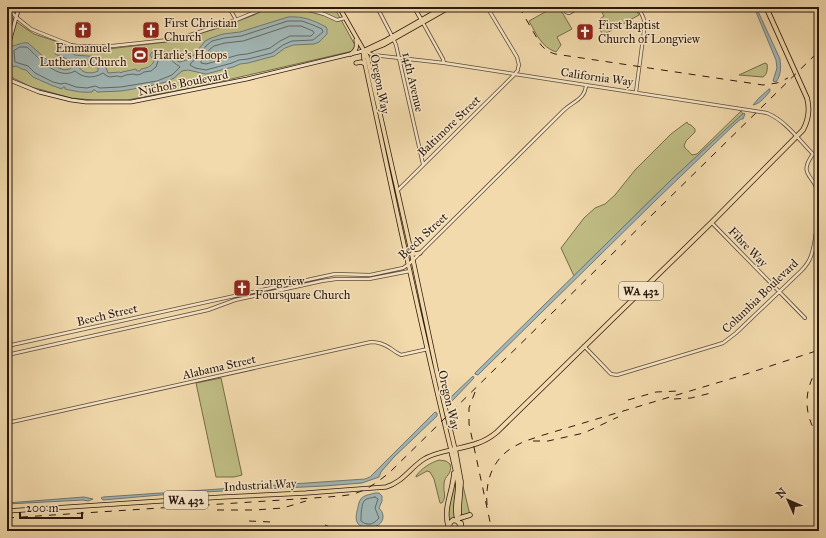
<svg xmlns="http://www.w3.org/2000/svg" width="826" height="538" font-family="'IM FELL Great Primer',serif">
  <rect width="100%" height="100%" fill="#f2daac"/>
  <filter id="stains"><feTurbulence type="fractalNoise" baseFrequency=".005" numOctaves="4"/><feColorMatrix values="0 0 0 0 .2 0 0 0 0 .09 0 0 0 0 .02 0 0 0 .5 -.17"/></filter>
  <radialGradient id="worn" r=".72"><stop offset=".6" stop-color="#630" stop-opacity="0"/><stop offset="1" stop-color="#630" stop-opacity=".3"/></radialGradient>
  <path fill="#c0be85" stroke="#766b4a" d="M 270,7 L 334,7 L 356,47 L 353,51 L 192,88 L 127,100 L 93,100 L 71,98 L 46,91 L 31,87 L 7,75 L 7,13 L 18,23 L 34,34 L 76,48 L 108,49 L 175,41 L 225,26 L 254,15 Z
    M 554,7 L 559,7 L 572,29 L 557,37 L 561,45 L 556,52 C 541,47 536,33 529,21 Z
    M 599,7 L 634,7 L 639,15 L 603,35 L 599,28 L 603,25 L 600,19 L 604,16 Z
    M 765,63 L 767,64 C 768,68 767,75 763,77 L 739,75 Z
    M 741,111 L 743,114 L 670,181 L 574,276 L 561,248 L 584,218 L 595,208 L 605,204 L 615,195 L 635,170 L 671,134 L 687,122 L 688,124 L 691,125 L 695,129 L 695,132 L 686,141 L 684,146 C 686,150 689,151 692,155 L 697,154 Z
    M 221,378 L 242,475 L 234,477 L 216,477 L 196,383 Z
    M 439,460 L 446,461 L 450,464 C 453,475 444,475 444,484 C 443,492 447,496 442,503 L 440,503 L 434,479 L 430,472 L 427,471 L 416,477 L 416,476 C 422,468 430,463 439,460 Z
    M 454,468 L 457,480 L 457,521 L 448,524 L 447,519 Z
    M 463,486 L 470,515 L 460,518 L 459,512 L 461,487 Z"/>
  <path fill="#a1b7b6" stroke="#727773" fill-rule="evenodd" d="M 754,7 L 756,7 L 780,59 C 781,68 781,75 776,82 L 773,81 L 777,68 L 776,60 Z
    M 288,17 C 303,16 313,20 326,27 L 327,29 L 327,34 L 319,42 L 314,44 L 293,45 L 285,48 L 274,56 L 248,63 L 240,64 L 233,67 L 206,74 L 188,70 L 182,71 L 174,78 L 166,82 L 145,87 L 121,91 L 97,92 L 95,90 L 93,90 L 92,92 C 83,93 74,91 65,89 L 65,87 L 63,87 L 62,89 L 51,85 L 33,77 L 26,70 L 22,69 L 16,66 L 12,67 L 12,65 L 10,61 L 11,55 L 7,53 L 7,45 L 12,46 C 19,45 21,42 28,43 L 54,66 L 64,70 L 70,69 L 72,66 C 70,58 61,57 55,54 L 56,51 L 60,49 L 72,53 L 75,55 L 100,57 L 104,62 L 108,73 L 120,72 L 121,73 L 122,72 L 136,69 L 137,71 L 140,71 L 141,69 C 147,68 151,67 154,61 L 150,55 L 152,52 L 157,50 L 162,51 L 174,56 L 177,61 L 180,62 L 187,60 L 194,55 L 205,41 L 211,38 L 223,34 L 240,32 ZM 83,64 L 87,65 L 92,64 L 95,67 L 98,68 L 98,71 C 92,74 81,74 79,66 Z
    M 769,89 L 770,89 L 770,91 C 766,96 760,104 753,105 L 758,99 Z
    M 744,113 L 745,114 L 743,119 L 741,119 L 736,123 L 655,201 L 482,371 L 478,375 L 475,374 L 475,373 L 670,181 L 738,118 Z
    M 473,376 L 474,378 L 453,400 L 451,402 L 450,402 L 450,400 L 452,396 Z
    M 435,412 L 437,413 L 437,416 L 394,457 L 381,472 L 379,477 L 362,483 L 324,486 L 183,493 L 103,500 L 101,498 L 103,497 L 365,479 L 370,477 Z
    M 375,493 L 379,493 L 382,496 L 382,501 L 379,508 C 381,510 383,513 383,516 C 384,528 362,533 357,522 C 355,518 357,511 358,507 C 360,495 365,496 375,493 Z
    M 84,497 L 93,499 L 88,501 L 83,500 L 7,504 L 7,503 Z"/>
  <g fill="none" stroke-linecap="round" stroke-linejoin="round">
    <path stroke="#666862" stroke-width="1" d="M 288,21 L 302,21 L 313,25 L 322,29 L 323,32 L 313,40 L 292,41 L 283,45 L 272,53 L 248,59 L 239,60 L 232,63 L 206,70 L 195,68 L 190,65 L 191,63 L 197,58 L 206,46 L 212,41 L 224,38 L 241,36 Z
      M 289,26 L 301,26 L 313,31 L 314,33 L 311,36 L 290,36 L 280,41 L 270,48 L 247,54 L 238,55 L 206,64 L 201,63 L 201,61 L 210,49 L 214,46 L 225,43 L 243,41 Z
      M 20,47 L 27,47 C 39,58 58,81 75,71 C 83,78 93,79 103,73 L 107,76 L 110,77 L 117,76 L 121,77 L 126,75 L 133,74 L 137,75 L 141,74 L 144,72 L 151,71 L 156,67 L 158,61 L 157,56 L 159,54 C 163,55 168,57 171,60 C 174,62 175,64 179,66 L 180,67 L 172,75 L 157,81 L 121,87 L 100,88 L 95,86 L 87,88 L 76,87 L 65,83 L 61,84 L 53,82 L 35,73 L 28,66 L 15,62 L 14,51 Z
      M 375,497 L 378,499 L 375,508 L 379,518 C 373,525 368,526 361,521 C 361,516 361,503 365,500 C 367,498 372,498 375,497 Z"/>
    <defs>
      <path id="tertiary" d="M 7,7 L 16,17 L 31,29 L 38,32 L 71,45 L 77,46 L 112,46 L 178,39 L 236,20 L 265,8 L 281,7 L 302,8 L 324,14 L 337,20 L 345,18
        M 229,7 L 236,20
        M 377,7 L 392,36 L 396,45 L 423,164
        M 563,7 L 566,12 L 569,13 L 580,7
        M 423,23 L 443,59 L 444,63
        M 367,52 L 373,55 L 444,63 L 767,113 C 786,121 799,140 813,154 C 798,175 813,174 818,192 C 821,203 815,245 811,256 C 809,262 805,267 801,271 L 736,333 L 723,343 L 617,375 L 611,374 L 609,372 L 584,346
        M 636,92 L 645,23 L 643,17 L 638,7
        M 398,190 L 514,75 L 518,70 L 518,68 L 519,65 L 517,57 L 487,7
        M 712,223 L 805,318
        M 7,346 L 321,277 L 335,274 L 370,275 L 403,268 L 409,264 L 564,110 C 574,101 585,99 586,85
        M 7,355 L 208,310 L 235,300 L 322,281 L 336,279 L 369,279 L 410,271
        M 7,423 L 371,342 C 378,342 384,344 390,348 C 394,351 397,353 401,355 L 428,349"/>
      <path id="secondary" d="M 414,7 L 422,21
        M 7,50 L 19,7
        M 7,79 L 39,92 L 71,100 L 86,102 L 131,102 L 247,79 L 363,51"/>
      <path id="primary" d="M 339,7 L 367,56 L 413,260 L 437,373 L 455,449
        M 363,51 L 368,51 L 383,45 L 450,7
        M 363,51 L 386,40 L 444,7
        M 351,54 C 357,50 357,46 356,40
        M 356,63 L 361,62 L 365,64
        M 411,251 L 415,254 L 420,253
        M 7,511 L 223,497 L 306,493 L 386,487 C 403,482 410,468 424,459 C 432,454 442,452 451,450 C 419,320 392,189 364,59 L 363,51"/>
      <path id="trunk" d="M 455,449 L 461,482 L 459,508 L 459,514
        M 460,518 L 470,515
        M 461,523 L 462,531
        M 460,525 C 452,513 458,498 458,485 C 457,473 453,461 451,450 C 469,446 483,444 497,432 L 712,222 L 803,130 C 809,119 810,109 807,98 L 766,7
        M 449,527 L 450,523 L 453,520 L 457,521 L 459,523
        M 449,529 C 442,508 453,493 454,473"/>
    </defs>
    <use href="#tertiary" stroke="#5d4836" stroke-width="4"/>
    <use href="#secondary" stroke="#2b180e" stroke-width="4.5"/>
    <use href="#primary" stroke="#2b180e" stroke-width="5"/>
    <use href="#trunk" stroke="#2b180e" stroke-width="5.5"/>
    <use href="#tertiary" stroke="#f7e7c9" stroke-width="2.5"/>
    <use href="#secondary" stroke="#f7e7c9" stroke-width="3"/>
    <use href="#primary" stroke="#f2daac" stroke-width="3.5"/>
    <use href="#trunk" stroke="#f2daac" stroke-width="4"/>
    <path stroke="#2b180e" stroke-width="1" stroke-dasharray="7 7" stroke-linecap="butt" d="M 519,7 L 541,45 L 547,51 L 555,54 L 763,85 L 777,83 L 788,78
      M 819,366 C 803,390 803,414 819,438
      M 475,392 L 469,408 L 469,424 L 492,531
      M 819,394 L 819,402
      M 674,399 L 691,398 L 715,392
      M 628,400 L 656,392 L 679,391
      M 533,441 L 548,441 L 584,433 L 618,417
      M 487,505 C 485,480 493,457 517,445 C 524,441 532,439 540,436 L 740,376 L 819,350
      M 217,510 L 255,510 L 283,508 L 306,501
      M 7,518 L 328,497 C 338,496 350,496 359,492 C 370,488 380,480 389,473 L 819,51
      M 249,521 L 271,522
      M 325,525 L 340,531
      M 20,531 L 29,528 L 43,526
      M 77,531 L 79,531"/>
  </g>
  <defs>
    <symbol id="church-square" viewBox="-11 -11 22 22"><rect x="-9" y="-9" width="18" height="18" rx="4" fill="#8f2418" stroke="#f7e7c9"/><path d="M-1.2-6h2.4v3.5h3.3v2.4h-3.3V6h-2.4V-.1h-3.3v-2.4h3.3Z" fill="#fff"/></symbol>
    <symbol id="stadium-square" viewBox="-11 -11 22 22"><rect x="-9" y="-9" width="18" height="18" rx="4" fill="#8f2418" stroke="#f7e7c9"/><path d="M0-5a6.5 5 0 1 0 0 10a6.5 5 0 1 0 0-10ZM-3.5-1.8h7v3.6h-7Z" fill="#fff"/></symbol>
  </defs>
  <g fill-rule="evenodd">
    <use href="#church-square" x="73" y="20" width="20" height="20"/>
    <use href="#church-square" x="141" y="20" width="20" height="20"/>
    <use href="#church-square" x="575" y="22" width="20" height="20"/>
    <use href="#stadium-square" x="130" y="45" width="20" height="20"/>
    <use href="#church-square" x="232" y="278" width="20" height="20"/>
  </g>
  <g text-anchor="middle" stroke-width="3" stroke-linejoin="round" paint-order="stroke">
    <g fill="#f7e7c9" stroke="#685646" stroke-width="1">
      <rect x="619" y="282" width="44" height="18" rx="3"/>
      <rect x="164" y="491" width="44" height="18" rx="3"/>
    </g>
    <g font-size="11" font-weight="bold" fill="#2b180e">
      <text x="641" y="295">WA 432</text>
      <text x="186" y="504">WA 432</text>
    </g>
    <g font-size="12" fill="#2b180e" stroke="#f7e7c9" text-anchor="start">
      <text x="164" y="27">First Christian<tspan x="164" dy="14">Church</tspan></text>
      <text x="598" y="29">First Baptist<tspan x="598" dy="14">Church of Longview</tspan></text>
      <text x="83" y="52" text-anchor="middle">Emmanuel<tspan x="83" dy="14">Lutheran Church</tspan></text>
      <text x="153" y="59">Harlie's Hoops</text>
      <text x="255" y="285">Longview<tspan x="255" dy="14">Foursquare Church</tspan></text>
    </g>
    <g font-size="12" fill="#2b180e" stroke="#f7e7c9">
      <text transform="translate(597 77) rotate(8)" y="4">California Way</text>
      <text transform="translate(413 82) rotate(77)" y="4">14th Avenue</text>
      <text transform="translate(183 83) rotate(-11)" y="4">Nichols Boulevard</text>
      <text transform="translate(380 84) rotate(79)" y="4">Oregon Way</text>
      <text transform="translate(449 126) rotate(-44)" y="4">Baltimore Street</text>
      <text transform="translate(423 236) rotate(-43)" y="4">Beech Street</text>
      <text transform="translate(748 247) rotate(46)" y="4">Fibre Way</text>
      <text transform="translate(760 296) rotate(-44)" y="4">Columbia Boulevard</text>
      <text transform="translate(107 315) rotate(-13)" y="4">Beech Street</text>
      <text transform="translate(219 367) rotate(-13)" y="4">Alabama Street</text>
      <text transform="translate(449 400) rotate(77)" y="4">Oregon Way</text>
      <text transform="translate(260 485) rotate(-3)" y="4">Industrial Way</text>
    </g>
  </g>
  <rect width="826" height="538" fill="none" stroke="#f2daac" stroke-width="24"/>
  <rect x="8" y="8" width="810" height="522" fill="none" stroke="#2b180e" stroke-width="2"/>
  <rect x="12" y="12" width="802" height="514" fill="none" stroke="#2b180e"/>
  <g transform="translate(788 500) rotate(315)" stroke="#f7e7c9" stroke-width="3" paint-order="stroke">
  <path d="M0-3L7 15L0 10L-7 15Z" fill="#2b180e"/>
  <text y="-6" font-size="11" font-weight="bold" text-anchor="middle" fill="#2b180e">N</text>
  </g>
  <path d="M20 512v6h62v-6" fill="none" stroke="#2b180e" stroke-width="2"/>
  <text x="26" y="512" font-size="12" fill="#2b180e" stroke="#f7e7c9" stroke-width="3" paint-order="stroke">200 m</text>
  <rect width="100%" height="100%" filter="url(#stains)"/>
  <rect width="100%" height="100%" fill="url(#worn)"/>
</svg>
